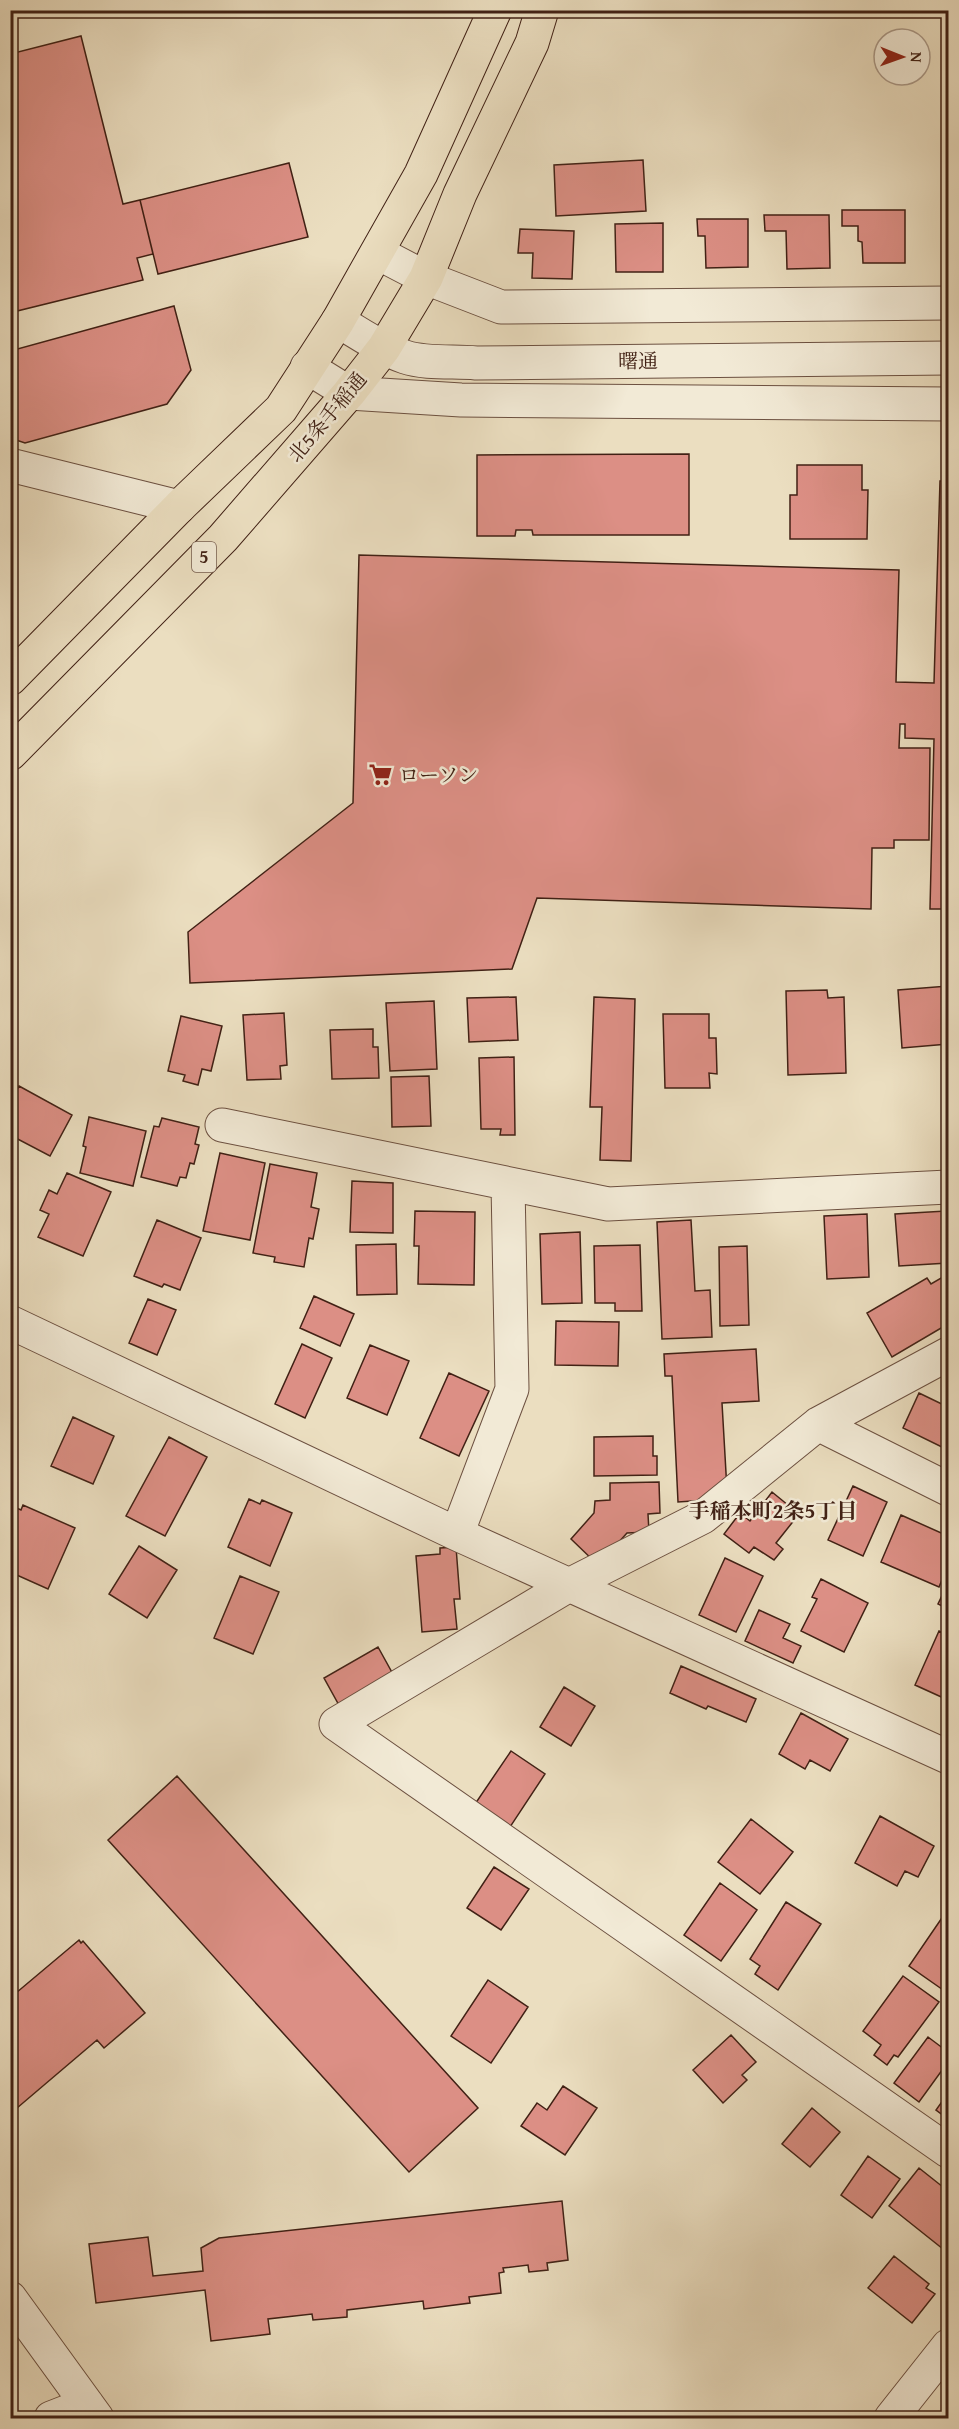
<svg xmlns="http://www.w3.org/2000/svg" width="959" height="2429" font-family="'Gentium Book Plus','Noto Serif JP',serif">
  <rect width="100%" height="100%" fill="#ebdec0"/>
  <filter id="stains"><feTurbulence type="fractalNoise" baseFrequency=".00333" numOctaves="4"/><feColorMatrix values="0 0 0 0 .2 0 0 0 0 .09 0 0 0 0 .02 0 0 0 .5 -.17"/></filter>
  <radialGradient id="worn" r=".72"><stop offset=".6" stop-color="#630" stop-opacity="0"/><stop offset="1" stop-color="#630" stop-opacity=".3"/></radialGradient>
  <path fill="#dc8f85" stroke="#412115" stroke-width="1.5" d="M 81,36 L 123,204 L 140,200 L 153,254 L 137,258 L 143,280 L 17,311 L 10,284 L 10,54 Z
    M 643,160 L 646,211 L 556,216 L 554,165 Z
    M 289,163 L 308,237 L 158,274 L 140,200 Z
    M 842,210 L 905,210 L 905,263 L 863,263 L 862,242 L 858,241 L 858,226 L 842,226 Z
    M 764,215 L 829,215 L 830,268 L 787,269 L 786,231 L 765,231 Z
    M 697,219 L 748,219 L 748,267 L 706,268 L 705,236 L 698,236 Z
    M 663,223 L 663,272 L 616,272 L 615,224 Z
    M 520,229 L 574,231 L 572,279 L 532,278 L 533,253 L 518,253 Z
    M 174,306 L 191,370 L 167,404 L 25,443 L 10,438 L 10,351 Z
    M 689,454 L 689,535 L 533,535 L 532,530 L 516,530 L 515,536 L 477,536 L 477,455 Z
    M 797,465 L 862,465 L 862,490 L 868,490 L 867,539 L 790,539 L 790,495 L 797,495 Z
    M 940,481 L 948,481 L 948,909 L 930,909 L 934,739 L 905,738 L 905,724 L 900,724 L 899,748 L 930,748 L 929,840 L 894,840 L 894,848 L 872,848 L 871,909 L 537,898 L 512,969 L 190,983 L 188,932 L 353,803 L 359,555 L 899,570 L 896,682 L 934,683 Z
    M 948,986 L 948,1044 L 902,1048 L 898,990 Z
    M 827,990 L 828,998 L 844,997 L 846,1073 L 788,1075 L 786,991 Z
    M 516,997 L 518,1040 L 469,1042 L 467,998 Z
    M 594,997 L 635,999 L 631,1161 L 600,1160 L 602,1107 L 590,1107 Z
    M 434,1001 L 437,1069 L 390,1071 L 386,1003 Z
    M 284,1013 L 287,1065 L 280,1066 L 281,1079 L 247,1080 L 243,1015 Z
    M 663,1014 L 709,1014 L 709,1038 L 716,1038 L 717,1074 L 709,1073 L 710,1088 L 665,1088 Z
    M 181,1016 L 222,1026 L 211,1071 L 202,1069 L 198,1085 L 183,1081 L 185,1075 L 168,1071 Z
    M 373,1029 L 373,1047 L 378,1047 L 379,1078 L 332,1079 L 330,1030 Z
    M 514,1057 L 515,1135 L 500,1135 L 501,1129 L 481,1129 L 479,1058 Z
    M 429,1076 L 431,1126 L 392,1127 L 391,1077 Z
    M 19,1086 L 72,1115 L 50,1156 L 10,1135 L 10,1103 Z
    M 89,1117 L 146,1131 L 133,1186 L 80,1173 L 86,1147 L 83,1146 Z
    M 162,1118 L 199,1127 L 195,1144 L 199,1145 L 194,1164 L 190,1163 L 186,1178 L 180,1177 L 177,1186 L 141,1177 L 154,1126 L 159,1127 Z
    M 220,1153 L 265,1163 L 250,1240 L 203,1231 Z
    M 270,1164 L 317,1173 L 311,1207 L 319,1209 L 313,1239 L 309,1238 L 304,1267 L 274,1262 L 275,1257 L 253,1253 Z
    M 67,1173 L 111,1192 L 83,1256 L 38,1237 L 49,1214 L 40,1210 L 49,1190 L 57,1194 Z
    M 352,1181 L 393,1183 L 393,1233 L 350,1232 Z
    M 415,1211 L 475,1212 L 474,1285 L 418,1284 L 419,1246 L 414,1246 Z
    M 946,1211 L 948,1263 L 899,1266 L 895,1214 Z
    M 867,1214 L 869,1277 L 827,1279 L 824,1216 Z
    M 157,1220 L 201,1238 L 180,1290 L 164,1284 L 162,1287 L 134,1276 Z
    M 691,1220 L 695,1291 L 710,1290 L 712,1337 L 662,1339 L 657,1222 Z
    M 580,1232 L 582,1303 L 542,1304 L 540,1234 Z
    M 396,1244 L 397,1294 L 357,1295 L 356,1245 Z
    M 640,1245 L 642,1311 L 615,1311 L 615,1303 L 595,1303 L 594,1246 Z
    M 747,1246 L 749,1325 L 720,1326 L 719,1247 Z
    M 948,1274 L 948,1324 L 892,1357 L 867,1313 L 927,1278 L 931,1284 Z
    M 314,1296 L 354,1314 L 340,1346 L 300,1328 Z
    M 148,1299 L 176,1310 L 157,1355 L 129,1343 Z
    M 556,1321 L 619,1322 L 618,1366 L 555,1365 Z
    M 302,1344 L 332,1358 L 305,1418 L 275,1404 Z
    M 370,1345 L 409,1361 L 387,1415 L 347,1398 Z
    M 756,1349 L 759,1401 L 722,1403 L 727,1490 L 707,1500 L 678,1502 L 672,1376 L 665,1376 L 664,1354 Z
    M 449,1373 L 489,1391 L 459,1456 L 420,1438 Z
    M 919,1393 L 948,1407 L 948,1450 L 903,1428 Z
    M 73,1417 L 114,1436 L 93,1484 L 51,1466 Z
    M 653,1436 L 653,1456 L 657,1456 L 657,1475 L 594,1476 L 594,1437 Z
    M 169,1437 L 207,1457 L 165,1536 L 126,1516 Z
    M 659,1482 L 660,1513 L 648,1514 L 649,1532 L 627,1533 L 598,1565 L 571,1539 L 594,1513 L 595,1501 L 610,1500 L 610,1483 Z
    M 853,1486 L 887,1502 L 863,1556 L 828,1540 Z
    M 772,1492 L 799,1514 L 776,1543 L 783,1549 L 774,1560 L 754,1547 L 749,1553 L 724,1534 L 740,1513 L 750,1521 Z
    M 249,1499 L 260,1504 L 262,1500 L 292,1513 L 270,1566 L 228,1547 Z
    M 10,1505 L 21,1510 L 23,1505 L 75,1528 L 48,1589 L 10,1572 Z
    M 901,1515 L 948,1536 L 948,1565 L 939,1587 L 881,1562 Z
    M 139,1546 L 177,1570 L 147,1618 L 109,1594 Z
    M 456,1547 L 460,1599 L 454,1599 L 457,1629 L 422,1632 L 416,1556 L 440,1554 L 440,1548 Z
    M 725,1558 L 763,1576 L 736,1632 L 699,1615 Z
    M 240,1576 L 279,1592 L 253,1654 L 214,1638 Z
    M 821,1579 L 868,1603 L 844,1652 L 801,1631 L 817,1599 L 812,1597 Z
    M 948,1583 L 948,1609 L 938,1604 Z
    M 759,1610 L 790,1624 L 783,1638 L 801,1646 L 793,1663 L 745,1641 Z
    M 939,1631 L 948,1635 L 948,1700 L 915,1685 Z
    M 378,1647 L 394,1676 L 340,1707 L 324,1678 Z
    M 681,1666 L 756,1699 L 746,1722 L 708,1706 L 706,1709 L 670,1693 Z
    M 564,1687 L 595,1706 L 571,1746 L 540,1727 Z
    M 801,1713 L 848,1739 L 830,1771 L 810,1760 L 805,1769 L 779,1754 Z
    M 511,1751 L 545,1774 L 508,1830 L 473,1807 Z
    M 177,1776 L 478,2108 L 409,2172 L 108,1840 Z
    M 880,1816 L 934,1846 L 918,1877 L 905,1871 L 897,1886 L 855,1863 Z
    M 751,1819 L 793,1852 L 760,1894 L 718,1862 Z
    M 494,1867 L 529,1889 L 501,1930 L 467,1908 Z
    M 720,1883 L 757,1910 L 721,1961 L 684,1935 Z
    M 786,1902 L 821,1924 L 778,1990 L 755,1974 L 760,1966 L 750,1959 Z
    M 948,1909 L 948,1988 L 946,1992 L 909,1966 Z
    M 79,1940 L 81,1943 L 83,1941 L 145,2013 L 104,2048 L 97,2040 L 10,2114 L 10,1998 Z
    M 903,1976 L 939,2002 L 898,2057 L 894,2055 L 887,2065 L 874,2055 L 881,2045 L 863,2031 Z
    M 488,1980 L 528,2007 L 491,2063 L 451,2036 Z
    M 731,2035 L 756,2062 L 742,2075 L 747,2080 L 723,2103 L 693,2070 Z
    M 928,2037 L 948,2052 L 948,2062 L 919,2102 L 894,2083 Z
    M 563,2086 L 597,2108 L 565,2155 L 521,2126 L 537,2103 L 547,2110 Z
    M 948,2093 L 948,2119 L 936,2110 Z
    M 812,2108 L 840,2132 L 810,2167 L 782,2144 Z
    M 868,2156 L 900,2179 L 872,2218 L 841,2195 Z
    M 919,2168 L 948,2191 L 948,2253 L 889,2206 Z
    M 562,2201 L 568,2260 L 547,2263 L 548,2270 L 529,2272 L 528,2265 L 503,2268 L 504,2272 L 499,2273 L 501,2293 L 469,2297 L 470,2303 L 424,2309 L 423,2301 L 347,2310 L 347,2317 L 313,2320 L 312,2314 L 268,2319 L 270,2334 L 211,2341 L 205,2290 L 96,2303 L 89,2244 L 148,2237 L 153,2276 L 203,2271 L 201,2248 L 219,2238 Z
    M 894,2256 L 929,2284 L 926,2288 L 935,2294 L 912,2323 L 868,2288 Z"/>
  <g fill="none" stroke-linecap="round" stroke-linejoin="round">
    <defs>
      <path id="minor" d="M 378,253 L 426,278 L 501,307 L 948,303
        M 307,367 L 349,393 L 461,400 L 948,404
        M 10,465 L 179,507
        M 222,1125 L 608,1204 L 948,1187
        M 10,1322 L 457,1534 L 948,1757
        M 948,1354 L 818,1424 L 703,1517 L 569,1585 L 336,1724 L 948,2151
        M 818,1424 L 948,1489
        M 457,1534 L 512,1389 L 508,1185
        M 10,2298 L 97,2418
        M 51,2418 L 87,2404"/>
      <path id="tertiary" d="M 338,321 C 359,333 381,349 405,357 C 426,364 454,361 476,363 L 948,358
        M 891,2418 L 948,2346"/>
      <path id="trunk" d="M 10,679 L 179,507 L 281,409 L 338,321 L 421,174 L 495,10
        M 10,754 L 223,538 L 349,393 L 384,348 L 426,278 L 460,194 L 532,43 L 542,10"/>
    </defs>
    <use href="#minor" stroke="#6c5040" stroke-width="35"/>
    <use href="#tertiary" stroke="#6c5040" stroke-width="35"/>
    <use href="#trunk" stroke="#412115" stroke-width="35"/>
    <use href="#minor" stroke="#f2ead6" stroke-width="33"/>
    <use href="#tertiary" stroke="#f2ead6" stroke-width="33"/>
    <use href="#trunk" stroke="#ebdec0" stroke-width="33"/>
  </g>
  <defs>
    <symbol id="supermarket-bare" viewBox="-9 -9 18 18"><path d="M-6-5.5h2.5l.6 2H6L4.5 2H-2.5L-4.4-4H-6ZM-1.5 3.2a1.3 1.3 0 1 0 .1 0ZM3 3.2a1.3 1.3 0 1 0 .1 0Z" fill="#8f2418" stroke="#f2ead6" stroke-width="2.5" paint-order="stroke"/></symbol>
  </defs>
  <g fill-rule="evenodd">
    <use href="#supermarket-bare" x="364" y="758" width="33" height="33"/>
  </g>
  <g text-anchor="middle" stroke-width="5" stroke-linejoin="round" paint-order="stroke">
    <rect fill="#f2ead6" stroke="#765d4f" stroke-width="1.5" x="192" y="542" width="24" height="30" rx="4.5"/>
    <g font-size="18" font-weight="bold" fill="#412115">
      <text x="204" y="563">5</text>
    </g>
    <g font-size="20" fill="#412115" stroke="#f2ead6">
      <text transform="translate(638 361) rotate(-1)" y="7">曙通</text>
      <text transform="translate(327 417) rotate(-50)" y="7">北5条手稲通</text>
    </g>
    <g font-size="20" fill="#412115" stroke="#f2ead6" text-anchor="start">
      <text x="399" y="782">ローソン</text>
    </g>
    <g font-size="21" font-weight="bold" fill="#412115" stroke="#f2ead6">
      <text x="773" y="1518">手稲本町2条5丁目</text>
    </g>
  </g>
  <rect width="959" height="2429" fill="none" stroke="#ebdec0" stroke-width="36"/>
  <rect x="12" y="12" width="935" height="2405" fill="none" stroke="#412115" stroke-width="3"/>
  <rect x="18" y="18" width="923" height="2393" fill="none" stroke="#412115" stroke-width="1.5"/>
  <g transform="translate(902 57) rotate(91)"><circle r="28" fill="#f2ead6" stroke="#ab9a89" stroke-width="1.5"/>
  <path d="M0-4.5L10 22L0 15L-10 22Z" fill="#8f2418"/>
  <text y="-9" font-size="16" font-weight="bold" text-anchor="middle" fill="#412115">N</text>
  </g>
  <rect width="100%" height="100%" filter="url(#stains)"/>
  <rect width="100%" height="100%" fill="url(#worn)"/>
</svg>
